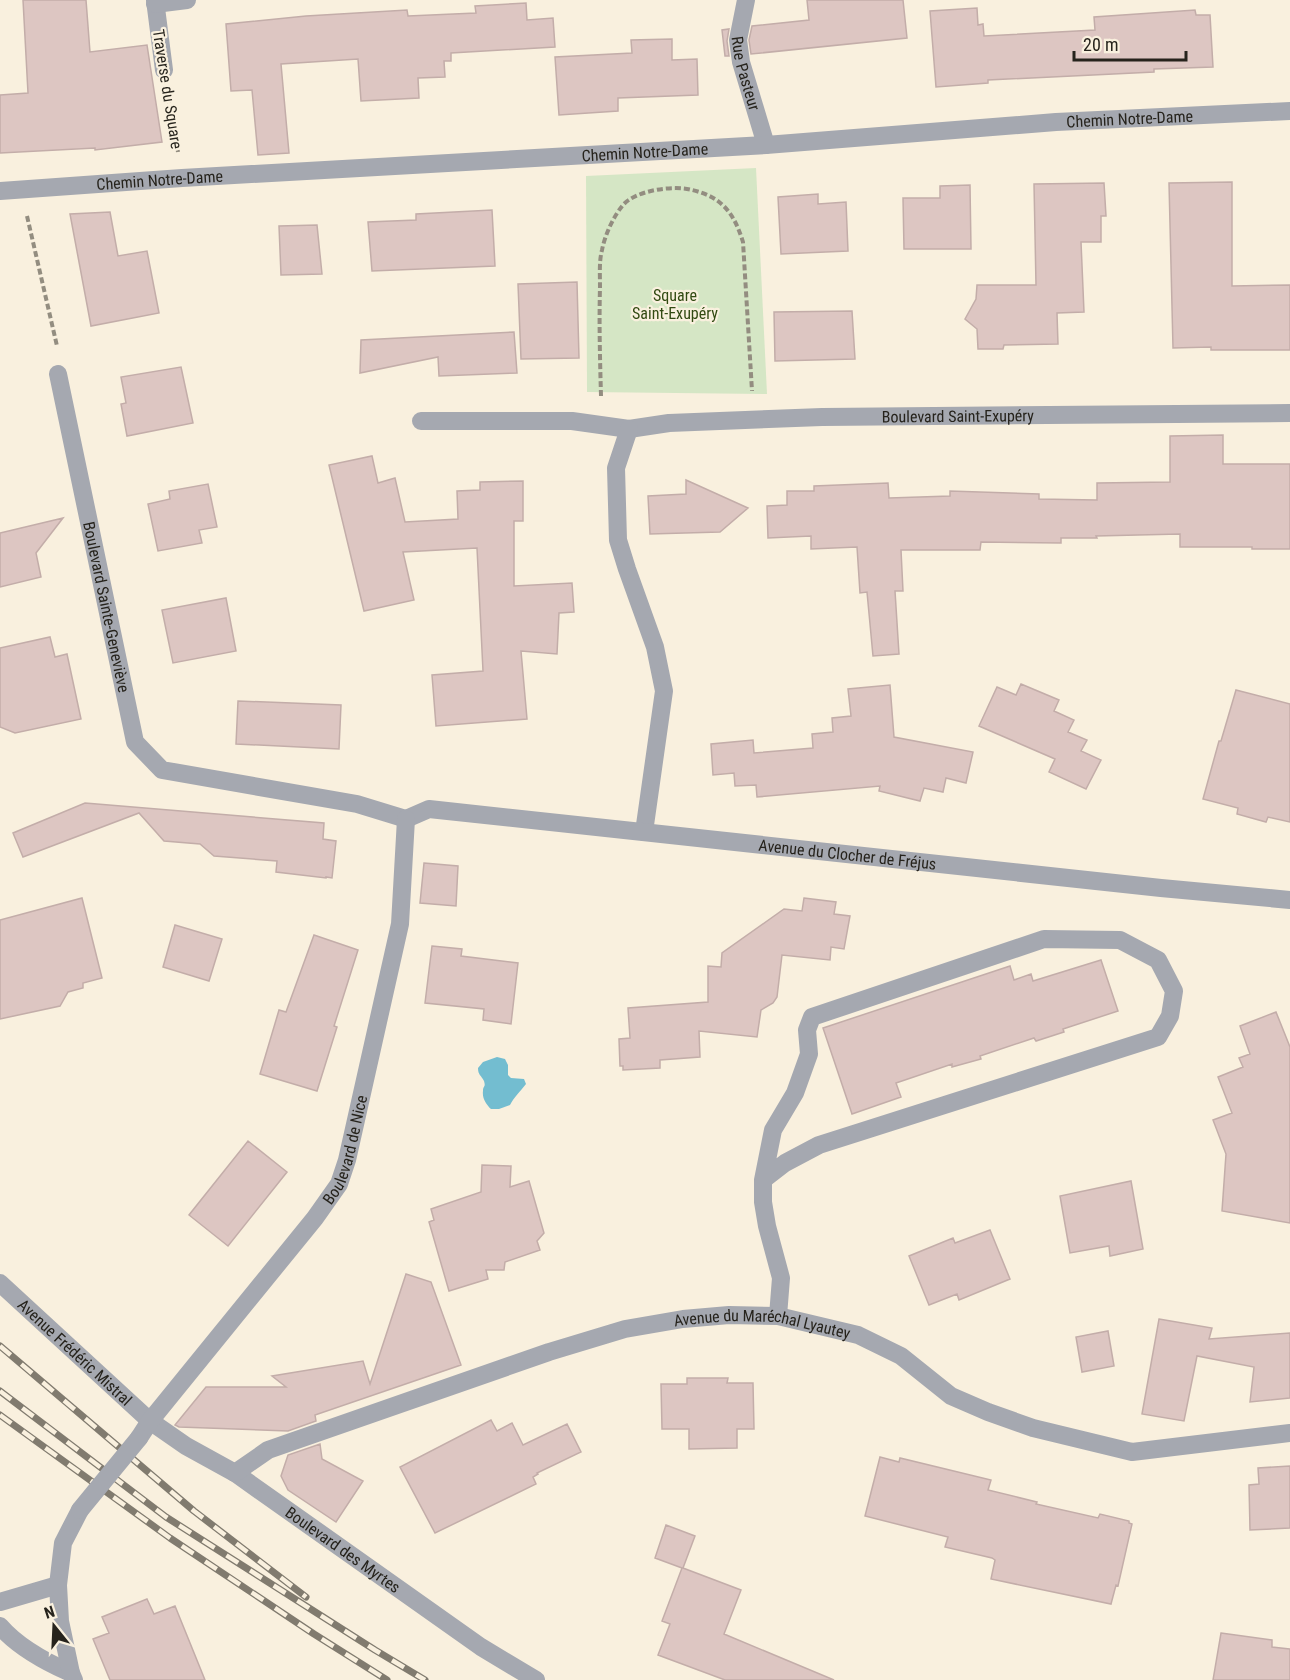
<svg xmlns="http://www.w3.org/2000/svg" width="1290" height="1680" font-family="'Roboto Condensed',sans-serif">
  <rect width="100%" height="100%" fill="#f9f0de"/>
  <path fill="#d5e6c5" d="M 756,168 L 767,394 L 587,392 L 586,176 Z"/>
  <path fill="#73bdd0" d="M 497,1057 L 505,1059 L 508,1065 L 508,1075 L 511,1078 L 524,1079 L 526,1084 C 520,1092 514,1097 510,1105 L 499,1109 L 491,1109 C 486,1104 482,1098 483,1091 C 483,1085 486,1088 484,1081 C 481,1075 478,1075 478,1068 L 483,1062 Z"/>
  <path fill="#ddc6c2" stroke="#c3ada9" stroke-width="1.5" d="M 23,0 L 86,0 L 90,52 L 147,45 L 162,142 L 95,150 L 95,148 L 0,153 L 0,95 L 28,93 Z
    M 807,0 L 903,0 L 907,38 L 751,54 L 749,40 L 752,26 L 809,20 Z
    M 526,3 L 527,20 L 553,18 L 555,47 L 451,53 L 451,61 L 444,61 L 445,77 L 418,78 L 419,98 L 361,101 L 358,59 L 281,64 L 289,153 L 258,155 L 252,90 L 231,91 L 226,24 L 306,16 L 407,10 L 408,16 L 476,13 L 475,6 Z
    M 977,8 L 978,25 L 983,24 L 984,36 L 1095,30 L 1094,17 L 1195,10 L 1196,15 L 1210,15 L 1213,67 L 1154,69 L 1154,72 L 988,80 L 988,83 L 936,87 L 930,11 Z
    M 729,29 L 727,41 L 729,56 L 725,56 L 722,30 Z
    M 672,39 L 672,60 L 697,59 L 698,95 L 618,98 L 618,111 L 559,115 L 555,57 L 632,53 L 631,40 Z
    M 1232,182 L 1232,286 L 1290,285 L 1290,350 L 1211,350 L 1211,347 L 1173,348 L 1169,183 Z
    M 1104,183 L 1106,216 L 1101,216 L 1101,242 L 1081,242 L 1084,312 L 1057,313 L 1058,344 L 1004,345 L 1003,349 L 978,349 L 977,329 L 965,319 L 976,299 L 977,285 L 1036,285 L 1034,184 Z
    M 970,185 L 971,249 L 904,249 L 903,198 L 940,198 L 940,186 Z
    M 818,194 L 818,204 L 846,202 L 848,251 L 781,254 L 778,197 Z
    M 492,210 L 495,266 L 372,271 L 368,222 L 416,220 L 416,214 Z
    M 110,212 L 118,256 L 147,251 L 159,313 L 91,326 L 70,214 Z
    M 317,225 L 322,274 L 281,275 L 279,226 Z
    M 577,282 L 579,358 L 521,359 L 518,284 Z
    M 852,311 L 855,359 L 775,361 L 774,312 Z
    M 514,332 L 517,373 L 439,376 L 438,357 L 360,373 L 361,340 Z
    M 181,367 L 193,423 L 127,436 L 121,404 L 126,403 L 121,377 Z
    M 1223,435 L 1223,464 L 1290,464 L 1290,549 L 1252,549 L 1252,547 L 1180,547 L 1180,534 L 1096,536 L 1097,538 L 1061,538 L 1061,543 L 981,542 L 980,550 L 901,550 L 903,591 L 895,591 L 899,654 L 873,656 L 867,592 L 860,593 L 857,547 L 811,549 L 811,536 L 768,538 L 767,506 L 787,505 L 787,491 L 814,491 L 814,486 L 888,483 L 889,498 L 950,496 L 950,491 L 1039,494 L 1039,499 L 1097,500 L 1097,483 L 1170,482 L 1170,436 Z
    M 372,456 L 378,483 L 395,478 L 405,522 L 458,519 L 457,491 L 480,490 L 480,482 L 523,481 L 523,521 L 514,521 L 514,586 L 572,583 L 574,612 L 559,613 L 557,654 L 521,651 L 527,719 L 436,726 L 432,675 L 483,671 L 477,548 L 403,552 L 414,600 L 364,611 L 329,465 Z
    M 686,480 L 748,508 L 720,532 L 650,534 L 648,496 L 686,494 Z
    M 208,484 L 217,527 L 199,530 L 202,543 L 158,551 L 148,504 L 170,499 L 169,491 Z
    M 63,518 L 36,553 L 41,577 L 0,587 L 0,533 Z
    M 226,598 L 236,651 L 173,663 L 162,610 Z
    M 50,637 L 55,657 L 67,654 L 81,719 L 15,733 L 0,727 L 0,648 Z
    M 1021,684 L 1059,700 L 1054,711 L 1074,720 L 1068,732 L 1087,740 L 1081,751 L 1101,760 L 1086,789 L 1049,772 L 1055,759 L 979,726 L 997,687 L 1016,695 Z
    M 890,685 L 894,737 L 973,752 L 966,783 L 946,778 L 943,792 L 924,788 L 920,801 L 879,791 L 880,786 L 757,797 L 756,785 L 735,786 L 734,773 L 713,775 L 711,744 L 753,740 L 754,753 L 813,748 L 812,734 L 833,732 L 832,718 L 851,716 L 848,689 Z
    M 1236,690 L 1290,704 L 1290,822 L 1268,817 L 1266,822 L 1237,814 L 1238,808 L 1203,799 L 1219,741 L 1221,741 Z
    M 238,701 L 341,705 L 339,749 L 236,744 Z
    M 85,803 L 324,823 L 323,839 L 336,841 L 332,878 L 326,877 L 326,878 L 276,872 L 277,861 L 214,856 L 200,844 L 164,841 L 139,813 L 23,857 L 13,833 Z
    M 424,863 L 458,866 L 456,906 L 420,903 Z
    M 82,898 L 102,978 L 83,983 L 83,988 L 68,992 L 60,1006 L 0,1019 L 0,920 Z
    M 804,898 L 836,902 L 834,914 L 850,916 L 844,949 L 831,947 L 830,960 L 782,955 L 777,997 L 773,1003 L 761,1010 L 757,1037 L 699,1031 L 700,1057 L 660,1060 L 660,1068 L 623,1070 L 623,1066 L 620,1066 L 619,1039 L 630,1038 L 628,1008 L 708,1002 L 708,966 L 721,967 L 722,953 L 784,909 L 802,911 Z
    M 175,925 L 222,939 L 209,981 L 163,967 Z
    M 314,935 L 358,950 L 334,1026 L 337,1027 L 317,1091 L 260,1074 L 279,1010 L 286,1012 Z
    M 432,946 L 462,949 L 461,956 L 518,963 L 511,1024 L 483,1020 L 484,1009 L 425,1003 Z
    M 1101,960 L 1118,1011 L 1063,1029 L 1064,1032 L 1036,1041 L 1034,1038 L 980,1056 L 981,1059 L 952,1067 L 952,1064 L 896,1083 L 901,1097 L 852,1114 L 823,1028 L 1010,966 L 1014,980 L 1031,974 L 1033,981 Z
    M 1276,1012 L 1290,1047 L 1290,1223 L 1222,1211 L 1226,1154 L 1213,1120 L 1232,1113 L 1218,1077 L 1243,1067 L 1239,1058 L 1250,1054 L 1240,1026 Z
    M 248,1141 L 287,1172 L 228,1246 L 189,1215 Z
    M 482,1165 L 511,1166 L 510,1187 L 529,1181 L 544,1233 L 537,1241 L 540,1250 L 505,1262 L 504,1270 L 486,1270 L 488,1279 L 449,1291 L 429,1222 L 434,1220 L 431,1209 L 481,1192 Z
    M 1131,1181 L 1143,1249 L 1110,1256 L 1109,1246 L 1070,1253 L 1060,1196 Z
    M 990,1230 L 1010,1279 L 959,1300 L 957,1294 L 929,1305 L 909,1256 L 953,1238 L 955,1243 Z
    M 406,1274 L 431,1282 L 461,1365 L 315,1415 L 316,1421 L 288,1431 L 179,1427 L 175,1425 L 206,1387 L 286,1387 L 272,1376 L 363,1361 L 370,1384 Z
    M 1159,1319 L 1212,1328 L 1209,1339 L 1290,1333 L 1290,1398 L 1250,1402 L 1254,1367 L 1197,1356 L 1184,1421 L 1142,1414 Z
    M 1108,1331 L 1114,1366 L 1082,1372 L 1076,1337 Z
    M 687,1378 L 728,1378 L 727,1383 L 753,1383 L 754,1429 L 737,1429 L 737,1448 L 689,1449 L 689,1429 L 662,1429 L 661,1384 L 687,1384 Z
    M 491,1420 L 497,1431 L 512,1423 L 523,1445 L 567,1424 L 581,1452 L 537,1473 L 538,1474 L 533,1477 L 536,1484 L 435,1533 L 400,1467 Z
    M 320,1444 L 322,1459 L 363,1481 L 336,1522 L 288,1490 L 281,1476 L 288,1455 Z
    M 880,1457 L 899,1462 L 900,1458 L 991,1480 L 988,1490 L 1037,1502 L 1036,1504 L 1098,1518 L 1100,1514 L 1129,1521 L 1129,1523 L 1132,1524 L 1118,1586 L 1116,1585 L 1111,1604 L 991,1579 L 995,1560 L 992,1558 L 945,1547 L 948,1537 L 865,1516 Z
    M 1290,1466 L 1290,1528 L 1250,1530 L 1249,1485 L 1259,1484 L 1258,1468 Z
    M 666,1525 L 695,1536 L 683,1568 L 741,1590 L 724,1634 L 834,1680 L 725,1680 L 658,1655 L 670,1624 L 662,1621 L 682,1568 L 655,1558 Z
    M 147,1599 L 154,1614 L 175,1606 L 205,1680 L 110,1680 L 93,1639 L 109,1633 L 102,1617 Z
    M 1221,1633 L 1272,1640 L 1272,1647 L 1290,1649 L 1290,1680 L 1213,1680 Z"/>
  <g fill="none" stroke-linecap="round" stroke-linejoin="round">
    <path stroke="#938d80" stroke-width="4" stroke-dasharray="6 3" stroke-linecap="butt" d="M 168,97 L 178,152
      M 27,216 L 57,346
      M 601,396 C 600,360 599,323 600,287 C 600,275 599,261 602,250 C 605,235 613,217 623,205 C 636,190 674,185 692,190 C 722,197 734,213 743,242 L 752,391"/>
    <g stroke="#a5a8b0" stroke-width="18">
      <path d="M 155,0 L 164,70"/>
      <path id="s1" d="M 746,0 L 738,40 L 741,62 L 766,145"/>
      <path d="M 155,4 L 187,0"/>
      <path id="s2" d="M 0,191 L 182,178 L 766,145 L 1056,122 L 1290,111"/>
      <path id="s3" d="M 58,374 L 135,742 L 162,770 L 357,804 L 406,819"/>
      <path id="s4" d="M 421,421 L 572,421 L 629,429 L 669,423 L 822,417 L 1290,413"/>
      <path d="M 629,429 L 616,468 L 618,540 L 627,569 L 655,647 L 664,691 L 644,832"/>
      <path id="s5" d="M 406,819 L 429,809 L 1161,888 L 1290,900"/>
      <path d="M 763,1180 L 785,1163 L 819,1145 L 1158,1037 L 1170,1016 L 1174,991 L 1158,960 L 1120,940 L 1044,939 L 812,1017 L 807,1030 L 809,1054 L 795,1093 L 773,1130 L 763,1180 L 763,1202 L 767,1226 L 781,1278 L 778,1316"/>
      <path id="s6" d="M 0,1283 L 150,1421 L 186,1446 L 235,1473 L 481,1647 L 536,1680"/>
      <path id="s7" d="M 139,1438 L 150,1421 L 315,1218 L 339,1184 L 347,1160 L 400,924 L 406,819"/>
      <path id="s8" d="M 235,1473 L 268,1450 L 549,1352 L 625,1329 L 683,1319 L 729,1315 L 778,1316 L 858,1335 L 901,1356 L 951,1396 L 988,1412 L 1033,1428 L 1132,1452 L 1290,1433"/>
      <path d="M 0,1602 L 58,1585"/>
      <path d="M 0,1626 C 18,1647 46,1662 71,1673"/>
      <path d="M 74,1680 L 71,1673 L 60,1621 L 58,1585 L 63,1543 L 80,1510"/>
    </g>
    <defs>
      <path id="rail" d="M 0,1346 L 194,1511 L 306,1597
        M 0,1391 L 166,1517 L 375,1650 L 425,1680
        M 0,1415 L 170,1538 L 314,1634 L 387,1680"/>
    </defs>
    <use href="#rail" stroke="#817b6f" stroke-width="7"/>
    <use href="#rail" stroke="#f9f0de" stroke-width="4.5" stroke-dasharray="14" stroke-linecap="butt"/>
    <path stroke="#a5a8b0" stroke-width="18" d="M 80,1510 L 139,1438"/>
  </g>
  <g text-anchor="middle" stroke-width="4.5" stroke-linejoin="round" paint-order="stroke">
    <g font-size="16" fill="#26231c" stroke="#f9f0de">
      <text dy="6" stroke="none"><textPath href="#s1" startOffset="75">Rue Pasteur</textPath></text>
      <text transform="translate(168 89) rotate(81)" y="6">Traverse du Square</text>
      <text dy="6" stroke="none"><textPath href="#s2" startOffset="1132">Chemin Notre-Dame</textPath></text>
      <text dy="6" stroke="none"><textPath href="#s2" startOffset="646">Chemin Notre-Dame</textPath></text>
      <text dy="6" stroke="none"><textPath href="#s2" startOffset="160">Chemin Notre-Dame</textPath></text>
      <text dy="6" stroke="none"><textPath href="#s4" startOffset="538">Boulevard Saint-Exupéry</textPath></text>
      <text dy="6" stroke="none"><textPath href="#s3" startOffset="238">Boulevard Sainte-Geneviève</textPath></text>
      <text dy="6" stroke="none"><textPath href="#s5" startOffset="446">Avenue du Clocher de Fréjus</textPath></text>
      <text dy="6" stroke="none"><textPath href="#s7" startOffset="358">Boulevard de Nice</textPath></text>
      <text dy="6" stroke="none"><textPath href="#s8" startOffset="556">Avenue du Maréchal Lyautey</textPath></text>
      <text dy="6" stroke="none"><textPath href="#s6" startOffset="102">Avenue Frédéric Mistral</textPath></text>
      <text dy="6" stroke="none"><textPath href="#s6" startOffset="436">Boulevard des Myrtes</textPath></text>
    </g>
    <g font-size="16" fill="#324a12" stroke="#f9f0de">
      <text x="675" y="301">Square<tspan x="675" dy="18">Saint-Exupéry</tspan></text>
    </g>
  </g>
  <g transform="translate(54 1626) rotate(342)" stroke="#f9f0de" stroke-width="4.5" paint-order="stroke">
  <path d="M0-4.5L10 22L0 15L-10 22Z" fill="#26231c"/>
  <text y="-9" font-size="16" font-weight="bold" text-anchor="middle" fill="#26231c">N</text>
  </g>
  <path d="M1074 51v9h112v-9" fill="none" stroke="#26231c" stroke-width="3"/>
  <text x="1083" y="51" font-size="18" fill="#26231c" stroke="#f9f0de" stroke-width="4.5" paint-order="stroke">20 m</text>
</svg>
